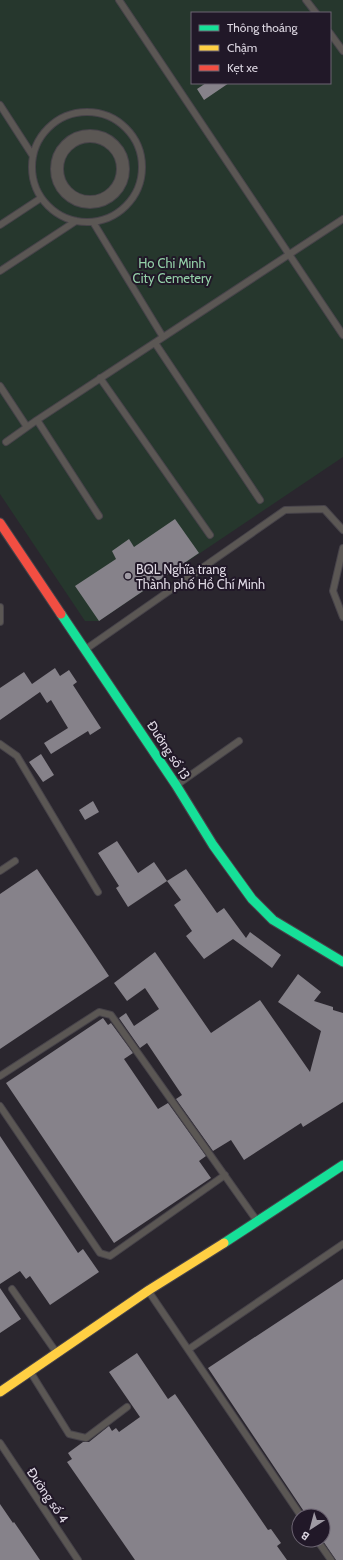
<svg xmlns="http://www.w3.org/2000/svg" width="343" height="1560" font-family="Cabin,sans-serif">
  <rect width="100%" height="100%" fill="#2a262e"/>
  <path fill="#26372d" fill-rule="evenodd" d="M 0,0 L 343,0 L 343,457 L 99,621 L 85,621 L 0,494 ZM 192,13 L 330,13 L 330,83 L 192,83 Z"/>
  <path fill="#86828a" d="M 206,83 L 229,83 L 204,100 L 197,89 Z
    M 175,519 L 199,553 L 99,621 L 75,586 L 116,559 L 112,551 L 129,539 L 134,547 Z
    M 55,668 L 60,676 L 69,670 L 77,682 L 73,685 L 101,728 L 90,735 L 88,731 L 51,754 L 44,743 L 68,728 L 51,700 L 47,703 L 40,692 L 0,720 L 0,688 L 24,672 L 32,684 Z
    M 41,754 L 54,775 L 43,782 L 29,762 Z
    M 93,801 L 99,812 L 85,820 L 79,810 Z
    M 117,841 L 138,873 L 154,862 L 167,881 L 128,907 L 116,888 L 119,886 L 98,853 Z
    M 37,869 L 109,976 L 0,1049 L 0,894 Z
    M 186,869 L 217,913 L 224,908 L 246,938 L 250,932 L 281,955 L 272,968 L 233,939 L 204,959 L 186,936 L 192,931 L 174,905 L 181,900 L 167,881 Z
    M 155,952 L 211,1033 L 260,1000 L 310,1072 L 321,1031 L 278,1002 L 298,974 L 321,992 L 314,1001 L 333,1007 L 333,1010 L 343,1013 L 343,1102 L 303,1127 L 301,1123 L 244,1160 L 231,1140 L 213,1151 L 176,1099 L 182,1095 L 147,1043 L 140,1048 L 119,1018 L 126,1013 L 134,1026 L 159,1009 L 145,988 L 127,1001 L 114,983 Z
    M 103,1018 L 108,1025 L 111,1023 L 133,1053 L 124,1059 L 158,1109 L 168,1103 L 206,1156 L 199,1161 L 211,1178 L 114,1243 L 6,1083 Z
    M 0,1136 L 78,1253 L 83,1249 L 99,1272 L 50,1305 L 30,1276 L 26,1279 L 20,1271 L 0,1284 Z
    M 343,1279 L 343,1560 L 336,1560 L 323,1541 L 323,1516 L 307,1516 L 208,1368 Z
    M 0,1288 L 21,1319 L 0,1333 Z
    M 137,1353 L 168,1399 L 175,1394 L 268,1530 L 271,1529 L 281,1543 L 277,1546 L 287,1560 L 135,1560 L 67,1462 L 72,1459 L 68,1453 L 83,1442 L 89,1442 L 109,1426 L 112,1431 L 116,1428 L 119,1432 L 140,1417 L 109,1372 Z
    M 0,1504 L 13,1523 L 14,1522 L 40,1560 L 0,1560 Z"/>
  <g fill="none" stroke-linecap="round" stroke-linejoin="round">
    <defs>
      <path id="lane" d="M 119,0 L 343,335
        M 306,0 L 316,13
        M 330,33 L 343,51
        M 0,105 L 33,156
        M32 167a55 55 0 1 1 110 0a55 55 0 1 1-110 0Z
        M 93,222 L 163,337
        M 0,225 L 41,198
        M 0,271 L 76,221
        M 155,343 L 260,500
        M 100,378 L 210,535
        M 0,386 L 27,427
        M 37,420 L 99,516
        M 6,442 L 37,420 L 343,219
        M 343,548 L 333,591 L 343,617
        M 0,607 L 0,622
        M 86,649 L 285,510 L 324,509 L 343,530
        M 0,744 L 17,756 L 98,892
        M 178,784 L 239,741
        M 0,871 L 15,861
        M 0,1076 L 99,1012 L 111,1015 L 257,1221
        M 0,1106 L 100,1253 L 110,1256 L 225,1175
        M 12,1289 L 56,1352
        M 149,1292 L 301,1516
        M 189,1349 L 343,1244
        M 31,1373 L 69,1434 L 86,1438 L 127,1407
        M 0,1443 L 78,1560
        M 317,1540 L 331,1560"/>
      <path id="street" d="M57 169a33 33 0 1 1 66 0a33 33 0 1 1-66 0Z"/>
      <path id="fast" d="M 61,614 L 176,785 L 213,845 L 252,899 L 273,920 L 343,962
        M 224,1243 L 343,1165"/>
      <path id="slow" d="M 0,1392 L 149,1290 L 224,1243"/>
      <path id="jam" d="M 0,523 L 61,614"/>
    </defs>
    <use href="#lane" stroke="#47434a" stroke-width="8"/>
    <use href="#street" stroke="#47434a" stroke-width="14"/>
    <use href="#fast" stroke="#47434a" stroke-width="11"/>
    <use href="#slow" stroke="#47434a" stroke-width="11"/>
    <use href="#jam" stroke="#47434a" stroke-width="11"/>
    <use href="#lane" stroke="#5b5754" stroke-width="6"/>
    <use href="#street" stroke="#5b5754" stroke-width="12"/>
    <use href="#fast" stroke="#16e098" stroke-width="9"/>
    <use href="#slow" stroke="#ffcf43" stroke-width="9"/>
    <use href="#jam" stroke="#f24e42" stroke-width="9"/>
  </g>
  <circle fill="#9f9aa4" stroke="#211828" stroke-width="1.5" cx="128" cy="576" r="4"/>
  <g text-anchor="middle" stroke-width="4" stroke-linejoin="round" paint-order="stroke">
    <g font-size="13" fill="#94d0a8" stroke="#211828">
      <text x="172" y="268">Ho Chi Minh<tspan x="172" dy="15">City Cemetery</tspan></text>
    </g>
    <g font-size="13" fill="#ded8e3" stroke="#211828" text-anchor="start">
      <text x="136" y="574">BQL Nghĩa trang<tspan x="136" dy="15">Thành phố Hồ Chí Minh</tspan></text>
    </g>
    <g font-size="13" fill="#ded8e3" stroke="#211828">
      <text transform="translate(169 750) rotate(57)" y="5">Đường số 13</text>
      <text transform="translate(48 1495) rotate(56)" y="5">Đường số 4</text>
    </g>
  </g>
  <rect x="191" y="12" width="140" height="72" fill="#211828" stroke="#6d6573"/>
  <rect x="199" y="25" width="20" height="6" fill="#16e098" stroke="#6d6573"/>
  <text x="227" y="32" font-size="12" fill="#ded8e3">Thông thoáng</text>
  <rect x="199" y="45" width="20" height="6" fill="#ffcf43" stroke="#6d6573"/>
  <text x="227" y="52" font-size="12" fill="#ded8e3">Chậm</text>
  <rect x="199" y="65" width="20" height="6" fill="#f24e42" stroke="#6d6573"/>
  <text x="227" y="72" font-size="12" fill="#ded8e3">Kẹt xe</text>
  <g transform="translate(311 1528) rotate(216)"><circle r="19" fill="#211828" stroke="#6d6573"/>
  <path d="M0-3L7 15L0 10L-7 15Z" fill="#9f9aa4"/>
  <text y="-6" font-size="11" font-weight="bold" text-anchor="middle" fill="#ded8e3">B</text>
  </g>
</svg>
